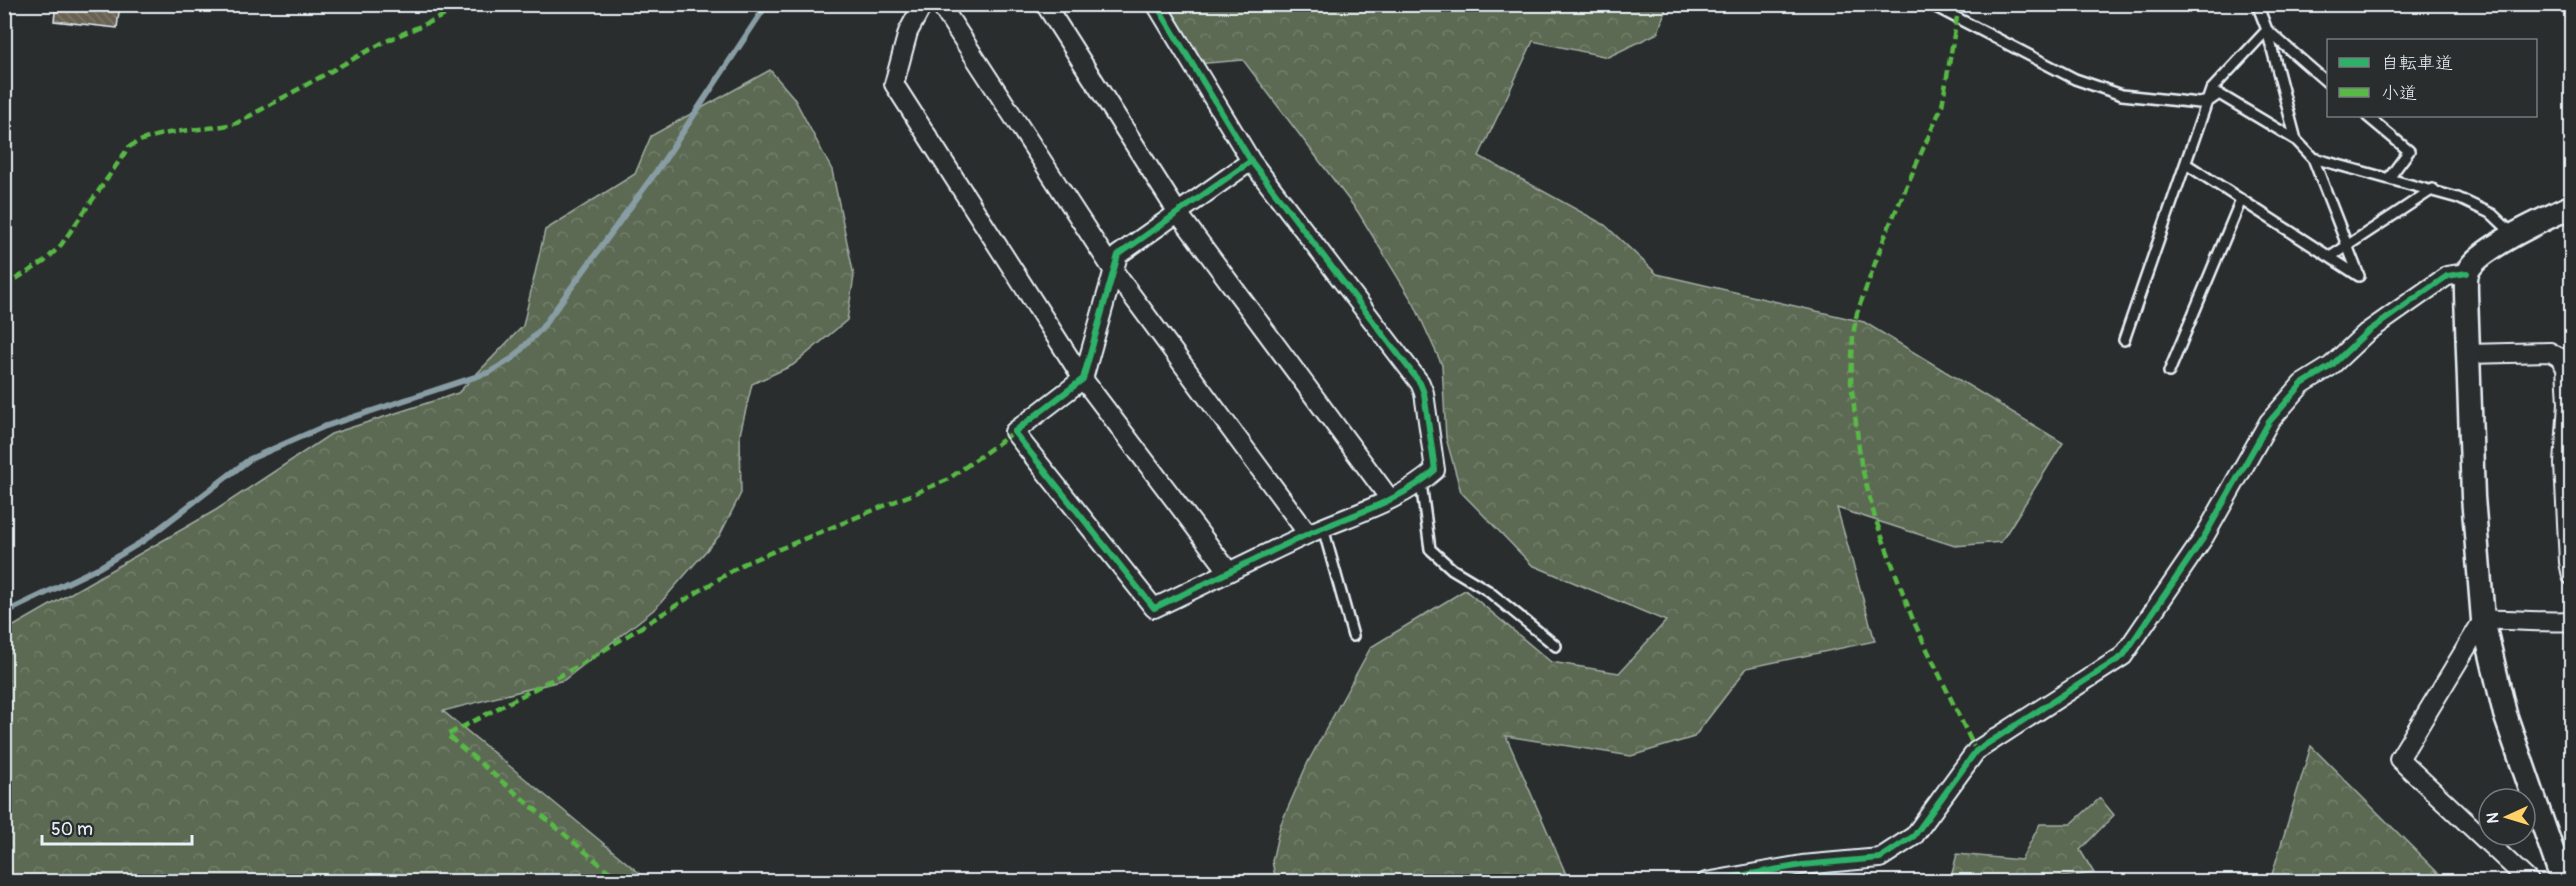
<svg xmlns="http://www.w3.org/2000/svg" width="2576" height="886" font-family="Pangolin,'Klee One',sans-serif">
  <defs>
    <pattern id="forest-crowns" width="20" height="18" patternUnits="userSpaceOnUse" patternTransform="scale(1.5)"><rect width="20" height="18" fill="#5c6a52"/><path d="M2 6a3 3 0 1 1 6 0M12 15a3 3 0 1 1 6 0" fill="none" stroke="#73806c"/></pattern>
    <pattern id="building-back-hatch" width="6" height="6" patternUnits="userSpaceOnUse" patternTransform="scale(1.5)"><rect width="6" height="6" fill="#686151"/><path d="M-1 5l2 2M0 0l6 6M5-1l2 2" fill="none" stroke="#7e786b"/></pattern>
  </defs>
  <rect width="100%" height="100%" fill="#2a2d2e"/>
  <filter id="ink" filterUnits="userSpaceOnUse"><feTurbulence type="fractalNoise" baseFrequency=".0167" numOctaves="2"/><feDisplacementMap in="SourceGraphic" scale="12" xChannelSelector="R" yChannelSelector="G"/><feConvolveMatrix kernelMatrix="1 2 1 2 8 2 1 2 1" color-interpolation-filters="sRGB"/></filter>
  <g filter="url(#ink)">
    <path fill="url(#forest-crowns)" stroke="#a2aea5" stroke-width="1.5" d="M 1148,5 L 1667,5 L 1658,33 L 1608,57 L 1533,41 L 1479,156 L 1605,225 L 1657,274 L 1864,322 L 2063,443 L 2001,542 L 1955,546 L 1837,508 L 1875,641 L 1747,668 L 1694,737 L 1631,756 L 1506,736 L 1569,881 L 1276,881 L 1272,861 L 1280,826 L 1308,762 L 1371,647 L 1465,590 L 1551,662 L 1619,673 L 1666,621 L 1532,565 L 1461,492 L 1446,438 L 1442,365 L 1414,304 L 1358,212 L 1243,60 L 1184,65 Z
      M 770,70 L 794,98 L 832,170 L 854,276 L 847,320 L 793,365 L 752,384 L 740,434 L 741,493 L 720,535 L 656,608 L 564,680 L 443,711 L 649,881 L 5,881 L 5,631 L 216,510 L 331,434 L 458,393 L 523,326 L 545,230 L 635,174 L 651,136 Z
      M 2311,746 L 2446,881 L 2270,881 Z
      M 2100,798 L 2114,815 L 2080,850 L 2094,873 L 2062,877 L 2064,881 L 1950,881 L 1957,854 L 2021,860 L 2040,824 L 2071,824 Z"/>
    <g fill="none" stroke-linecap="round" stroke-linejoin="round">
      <path stroke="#889da4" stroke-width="6" d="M 4,613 L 100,567 L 143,541 L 250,459 L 323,427 L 490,372 L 513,358 L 541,329 L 661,165 L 767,4"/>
    </g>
    <path fill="url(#building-back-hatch)" stroke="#e8f1f8" stroke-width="1.5" d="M 56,4 L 120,4 L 117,28 L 54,21 Z"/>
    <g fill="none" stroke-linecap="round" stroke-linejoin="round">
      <defs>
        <path id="service" d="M 1930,4 L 2075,79 L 2122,95 L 2199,103 L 2209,101 L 2219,94 L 2296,140 L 2313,158 L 2458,198 L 2492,214 L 2514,235
          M 2257,4 L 2267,30 L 2296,140
          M 2367,116 L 2409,151 L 2389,178
          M 2186,164 L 2359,276 L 2313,158
          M 2330,257 L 2433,189
          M 2124,340 L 2211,90 L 2267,30 L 2328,83
          M 2169,372 L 2241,200
          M 1421,483 L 1430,549 L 1452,569 L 1487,590 L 1556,646
          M 1323,528 L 1353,636"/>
        <path id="minor" d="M 923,4 L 908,32 L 894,84 L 1083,379 L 1229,572
          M 940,4 L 1113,270 L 1308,534
          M 1045,4 L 1178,213 L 1390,499
          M 1156,4 L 1251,161 L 1420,383 L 1424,393 L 1435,470 C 1400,502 1350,515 1308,534 C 1256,558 1205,584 1154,608 L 1014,432 L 1083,379 L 1118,255 L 1251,161
          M 2468,354 L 2550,352 L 2559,357 L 2566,367 L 2568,403 L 2564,464 L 2569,562 L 2572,576
          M 1706,882 L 1802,865 L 1880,858 L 1914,836 L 1976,751 L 2123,656 L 2204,537 L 2269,422 L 2302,384 L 2331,366 L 2366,333 L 2447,276 L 2467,273
          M 2530,882 L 2399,759 L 2483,620 C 2513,619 2542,623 2572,621"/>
        <path id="tertiary" d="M 2563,882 L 2505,714 L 2483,620 L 2473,497 L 2466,294 C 2466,287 2465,277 2468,271 C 2478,248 2548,218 2572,206"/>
      </defs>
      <use href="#service" stroke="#e8f1f8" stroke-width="14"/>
      <use href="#minor" stroke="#e8f1f8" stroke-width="22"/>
      <use href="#tertiary" stroke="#e8f1f8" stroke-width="27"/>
      <use href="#service" stroke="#2a2d2e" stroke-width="9"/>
      <use href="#minor" stroke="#2a2d2e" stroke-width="18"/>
      <use href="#tertiary" stroke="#2a2d2e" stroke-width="22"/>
      <path stroke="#58b947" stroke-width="4.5" stroke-dasharray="9 4.5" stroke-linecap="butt" d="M 1957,17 L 1942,106 L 1886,233 L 1857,313 L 1853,335 L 1851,382 L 1861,464 L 1875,518 L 1913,620 L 1976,751
        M 4,286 L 44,262 L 61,245 L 129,147 C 157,128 203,132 237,123 L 382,43 L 470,4
        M 621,882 L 447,735 L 580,665 L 743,564 L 947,480 L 1014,432"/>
      <defs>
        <path id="cycleway" d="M 1156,4 L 1251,161 L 1420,383 L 1424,393 L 1435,470 C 1400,502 1350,515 1308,534 C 1256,558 1205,584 1154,608 L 1014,432 L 1083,379 L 1118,255 L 1251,161
          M 1706,882 L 1802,865 L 1880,858 L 1914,836 L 1976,751 L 2123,656 L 2204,537 L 2269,422 L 2302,384 L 2331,366 L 2366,333 L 2447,276 L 2467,273"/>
      </defs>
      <use href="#cycleway" stroke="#2a2d2e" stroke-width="10"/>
      <use href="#cycleway" stroke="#2db169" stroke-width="6"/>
    </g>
  </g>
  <rect width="2576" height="886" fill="none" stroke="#2a2d2e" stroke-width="24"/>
  <rect x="12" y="12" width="2552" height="862" fill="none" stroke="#e8f1f8" stroke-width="2" filter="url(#ink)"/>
  <rect x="2327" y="39" width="210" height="78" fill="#2a2d2e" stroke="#767b7f" stroke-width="1.5"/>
  <rect x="2339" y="58" width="30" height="9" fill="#2db169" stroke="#767b7f" stroke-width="1.5"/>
  <text x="2381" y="69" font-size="18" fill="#e8f1f8">自転車道</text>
  <rect x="2339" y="88" width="30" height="9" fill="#58b947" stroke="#767b7f" stroke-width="1.5"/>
  <text x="2381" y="99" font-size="18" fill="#e8f1f8">小道</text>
  <g transform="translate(2507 817) rotate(266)"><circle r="28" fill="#2a2d2e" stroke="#767b7f" stroke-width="1.5"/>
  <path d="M0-4.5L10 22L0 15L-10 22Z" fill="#ffd166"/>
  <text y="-9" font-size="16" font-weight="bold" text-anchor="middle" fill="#e8f1f8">N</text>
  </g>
  <path d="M42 835v9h150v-9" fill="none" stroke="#e8f1f8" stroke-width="3"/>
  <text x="51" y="835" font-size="18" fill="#e8f1f8" stroke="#2a2d2e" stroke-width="4.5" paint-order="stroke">50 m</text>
</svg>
